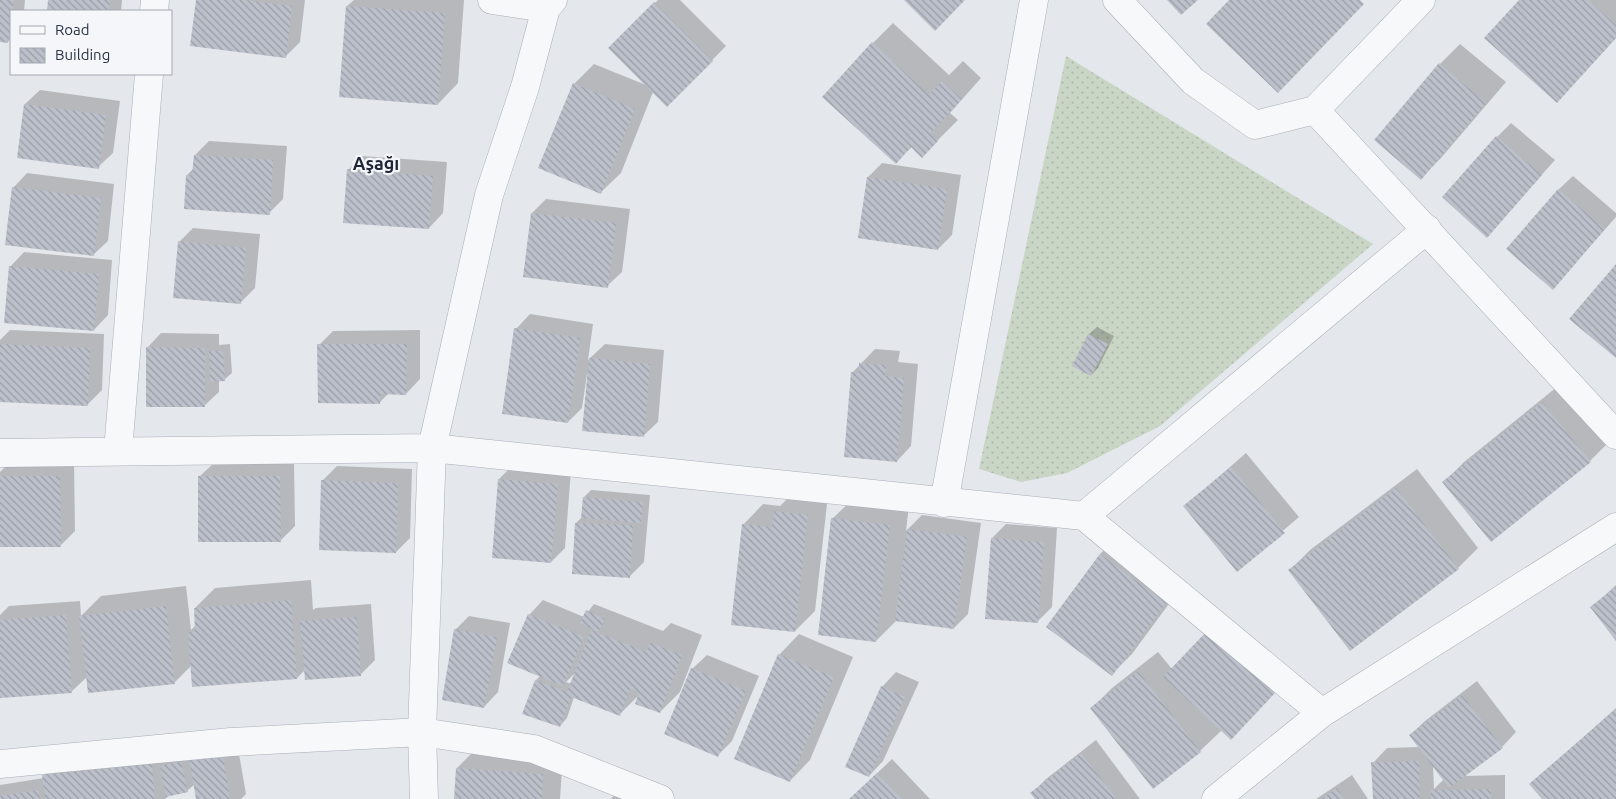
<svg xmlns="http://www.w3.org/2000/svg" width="1616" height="799" font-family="Ubuntu,sans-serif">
  <defs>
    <pattern id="grass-dots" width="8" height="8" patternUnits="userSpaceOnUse" patternTransform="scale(1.25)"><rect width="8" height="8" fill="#c9d6c5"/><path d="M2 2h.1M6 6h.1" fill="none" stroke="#adb8ab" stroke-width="1.8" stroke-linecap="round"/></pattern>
    <pattern id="building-back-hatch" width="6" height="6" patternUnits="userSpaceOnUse" patternTransform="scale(1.25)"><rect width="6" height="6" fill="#bbc0ca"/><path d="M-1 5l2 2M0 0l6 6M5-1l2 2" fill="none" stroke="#989da6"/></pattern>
  </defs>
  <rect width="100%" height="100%" fill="#e4e7ec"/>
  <path fill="url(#grass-dots)" d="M 1066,56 L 1373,244 L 1160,426 L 1067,473 L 1021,482 L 979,469 Z"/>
  <path fill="#0003" fill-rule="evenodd" d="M 0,0 L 25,0 L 24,11 L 11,11 L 11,38 L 8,42 L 0,41 Z
    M 49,0 L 122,0 L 121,11 L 48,11 Z
    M 197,0 L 305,0 L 300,42 L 286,56 Z
    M 354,0 L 464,0 L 458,83 L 438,104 L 347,6 Z
    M 658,0 L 680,0 L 726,46 L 667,106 L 653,92 L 621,173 L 600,193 L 574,84 L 594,64 L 646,85 L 609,48 Z
    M 1521,0 L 1616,0 L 1616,38 L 1557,102 Z
    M 893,23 L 949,75 L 963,61 L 981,78 L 950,113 L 958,120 L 922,156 L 912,147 L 896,162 L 873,43 Z
    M 1460,44 L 1506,82 L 1441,158 L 1421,178 L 1440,64 Z
    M 40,90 L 120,101 L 113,153 L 98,167 L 18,156 L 25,104 Z
    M 1511,123 L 1555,160 L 1487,236 L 1497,137 Z
    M 209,141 L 287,146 L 283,199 L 269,213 L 187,175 L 194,168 L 195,155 Z
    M 362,156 L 447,162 L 443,213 L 429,228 L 348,170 Z
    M 882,163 L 961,175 L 952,235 L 938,249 L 868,177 Z
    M 27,173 L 114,184 L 108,241 L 93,255 L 13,188 Z
    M 1573,176 L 1616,213 L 1616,217 L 1553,288 L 1558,190 Z
    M 546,199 L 630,209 L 622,272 L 607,286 L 524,276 L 532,213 Z
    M 193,228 L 260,234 L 255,288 L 241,302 L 179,242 Z
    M 24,252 L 112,260 L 108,315 L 94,330 L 10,267 Z
    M 530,314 L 593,324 L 588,360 L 605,344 L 664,350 L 658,422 L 643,436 L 587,374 L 582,408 L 568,422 L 516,329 Z
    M 1097,327 L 1114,336 L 1098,368 L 1091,375 L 1073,365 L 1089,334 Z
    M 10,330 L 104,334 L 102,390 L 88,404 L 0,400 L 0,340 Z
    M 420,330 L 420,379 L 406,394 L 389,393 L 380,402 L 319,345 L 333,331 Z
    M 161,333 L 219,334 L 219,345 L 230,344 L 232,373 L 224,380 L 219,380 L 219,392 L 204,406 L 147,348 Z
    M 875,349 L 900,351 L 898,362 L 918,364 L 911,446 L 897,461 L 852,373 Z
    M 1563,382 L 1610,441 L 1590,461 L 1491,541 L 1444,482 L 1464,462 Z
    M 1246,453 L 1299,517 L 1237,570 L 1185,506 Z
    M 74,462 L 75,531 L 61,545 L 0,546 L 0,472 L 9,463 Z
    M 294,462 L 295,526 L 280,541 L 199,477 L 214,463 Z
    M 513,465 L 571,470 L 565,548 L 551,562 L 499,479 Z
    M 337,466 L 412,469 L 410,538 L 396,552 L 322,481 Z
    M 1417,469 L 1478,548 L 1458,568 L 1290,570 L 1310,550 Z
    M 591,490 L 650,495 L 644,562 L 630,576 L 576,523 L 583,516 L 584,497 Z
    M 795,491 L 828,495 L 815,611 L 795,631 L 743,525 L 763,504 L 780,506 Z
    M 853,499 L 909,505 L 906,531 L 922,515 L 981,523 L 968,614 L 954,628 L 897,620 L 876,641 L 832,519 Z
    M 1006,524 L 1057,528 L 1052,607 L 1037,622 L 992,538 Z
    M 1121,534 L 1185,582 L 1132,654 L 1112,674 L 1047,626 L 1100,554 Z
    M 311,580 L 313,610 L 316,608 L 371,604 L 375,660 L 361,674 L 305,670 L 297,678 L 192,665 L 175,682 L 88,676 L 71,692 L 0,696 L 0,615 L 9,606 L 80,601 L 81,616 L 101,596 L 186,586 L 191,630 L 196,625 L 195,608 L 215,588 Z
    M 1616,585 L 1616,639 L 1592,607 Z
    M 543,600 L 584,617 L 594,604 L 663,631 L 671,623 L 702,635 L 680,692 L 660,712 L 640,694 L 619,715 L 574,697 L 567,718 L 560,726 L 524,713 L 536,680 L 541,675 L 529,615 ZM 577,671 L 572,684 L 566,682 Z
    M 469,616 L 510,623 L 498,692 L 484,707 L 455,630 Z
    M 799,634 L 853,657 L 810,760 L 790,781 L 779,655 Z
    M 1158,652 L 1172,669 L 1288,678 L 1245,724 L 1222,730 L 1200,751 L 1154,787 L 1092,708 L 1112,688 Z
    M 707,655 L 759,676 L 732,741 L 718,755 L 692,669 Z
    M 896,672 L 919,682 L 883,761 L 869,776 L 882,687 Z
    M 1477,681 L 1516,732 L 1502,747 L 1463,776 L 1505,775 L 1505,799 L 1374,799 L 1373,763 L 1387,748 L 1419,747 L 1410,735 L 1425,721 ZM 1433,765 L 1444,779 L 1434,789 Z
    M 1616,708 L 1616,799 L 1544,799 L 1531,784 Z
    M 236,737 L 246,794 L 241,799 L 198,799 L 195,784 L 187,791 L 170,795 L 165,799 L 0,799 L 0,785 L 44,778 L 44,775 L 58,761 Z
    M 1096,740 L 1140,799 L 1036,799 L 1032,793 L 1046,779 Z
    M 477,748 L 563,754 L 560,799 L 455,799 L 457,768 Z
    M 892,759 L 930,799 L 850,799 Z
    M 1352,775 L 1368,799 L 1316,799 Z
    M 626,782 L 663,799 L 611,799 Z"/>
  <path fill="url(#building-back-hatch)" d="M 0,0 L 14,0 L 8,43 L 0,42 Z
    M 48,0 L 110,0 L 109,11 L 47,11 Z
    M 196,0 L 244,0 L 292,6 L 286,58 L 190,46 Z
    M 904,0 L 965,0 L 935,31 Z
    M 1167,0 L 1198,0 L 1181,15 Z
    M 1229,0 L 1360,0 L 1364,4 L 1278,93 L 1206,24 Z
    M 1519,0 L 1588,0 L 1616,25 L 1616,38 L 1557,103 L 1484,38 Z
    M 654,2 L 713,61 L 667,107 L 608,48 Z
    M 346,6 L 445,13 L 438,105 L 339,97 Z
    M 872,42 L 929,95 L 942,81 L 962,99 L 930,134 L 938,141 L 922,158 L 911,147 L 896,164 L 822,97 Z
    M 1439,63 L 1486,103 L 1421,180 L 1374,140 Z
    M 573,83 L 635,109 L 601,194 L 538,168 Z
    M 24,104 L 106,115 L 99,169 L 17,158 Z
    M 1496,136 L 1542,175 L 1487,238 L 1442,197 Z
    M 194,155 L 273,160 L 270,215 L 184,209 L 186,175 L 192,175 Z
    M 347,169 L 433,176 L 429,229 L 343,223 Z
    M 867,177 L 947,189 L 938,250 L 858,238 Z
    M 12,187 L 101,198 L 94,256 L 5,245 Z
    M 1558,189 L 1605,229 L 1553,290 L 1506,249 Z
    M 531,213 L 616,223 L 608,288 L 523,277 Z
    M 178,241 L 246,248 L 241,304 L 173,298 Z
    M 1616,264 L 1616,358 L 1569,319 Z
    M 9,266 L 99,274 L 94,331 L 4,323 Z
    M 514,328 L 580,338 L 568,423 L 502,414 Z
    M 1088,334 L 1108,344 L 1091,376 L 1072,366 Z
    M 0,344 L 90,348 L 88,406 L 0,402 Z
    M 317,344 L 407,344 L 406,395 L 381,394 L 380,404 L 318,403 Z
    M 146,347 L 205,348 L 205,407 L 146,407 Z
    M 209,351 L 223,351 L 225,381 L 210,382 Z
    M 589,358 L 650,364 L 644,437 L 582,431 Z
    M 859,363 L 886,365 L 885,376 L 904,378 L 897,462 L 844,457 L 851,372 L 859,373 Z
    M 1542,402 L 1591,462 L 1491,542 L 1442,482 Z
    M 1231,467 L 1285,533 L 1237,572 L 1183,506 Z
    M 0,476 L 60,476 L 61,547 L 0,547 Z
    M 198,476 L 280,476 L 281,542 L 198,542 Z
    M 498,479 L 558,484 L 551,563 L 492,558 Z
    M 321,480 L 398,483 L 396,553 L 319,550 Z
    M 1396,488 L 1459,569 L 1350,651 L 1288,570 Z
    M 583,497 L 643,502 L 641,523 L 581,518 Z
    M 774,511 L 808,515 L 795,632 L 731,625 L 742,524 L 772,527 Z
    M 831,518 L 890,525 L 876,642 L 818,635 Z
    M 575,523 L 633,525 L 630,578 L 572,574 Z
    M 907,529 L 967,537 L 954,629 L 895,621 Z
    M 991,538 L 1044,542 L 1038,623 L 985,619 Z
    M 1100,554 L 1166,603 L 1112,676 L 1046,627 Z
    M 1616,587 L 1616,641 L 1590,607 Z
    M 291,600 L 297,679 L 192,687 L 188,632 L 195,631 L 194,608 Z
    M 166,606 L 175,684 L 88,693 L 79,616 Z
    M 586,610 L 605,619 L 598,632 L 580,623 Z
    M 528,614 L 584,637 L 563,686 L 507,663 Z
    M 66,615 L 72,693 L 0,698 L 0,620 Z
    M 357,617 L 361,676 L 305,680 L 300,621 Z
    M 454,629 L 497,637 L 484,708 L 442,700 Z
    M 591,630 L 646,652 L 650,643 L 682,655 L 660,713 L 635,704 L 639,692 L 630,689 L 620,716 L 571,697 L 560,727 L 522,714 L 535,680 L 567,692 Z
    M 1208,630 L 1275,693 L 1231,740 L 1163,677 Z
    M 778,654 L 834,677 L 790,782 L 734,759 Z
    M 691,668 L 746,691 L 718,757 L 664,734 Z
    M 1138,671 L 1201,752 L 1153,789 L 1090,708 Z
    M 881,686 L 905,697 L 869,777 L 845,767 Z
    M 1462,695 L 1503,748 L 1449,788 L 1409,735 Z
    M 1616,709 L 1616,799 L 1542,799 L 1529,784 Z
    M 222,751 L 230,799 L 196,799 L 189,757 Z
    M 1081,753 L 1117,799 L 1035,799 L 1030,793 Z
    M 1419,761 L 1420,799 L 1373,799 L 1371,762 Z
    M 181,762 L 188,792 L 166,797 L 160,766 Z
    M 152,764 L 155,799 L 45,799 L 42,775 Z
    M 456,768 L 543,774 L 542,799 L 454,799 Z
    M 877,773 L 902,799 L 849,799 Z
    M 1337,788 L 1344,799 L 1321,799 Z
    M 1491,789 L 1491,799 L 1431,799 L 1431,790 Z
    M 39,790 L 40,799 L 0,799 L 0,796 Z"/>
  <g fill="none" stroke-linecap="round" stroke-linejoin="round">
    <defs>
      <path id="minor" d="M 492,0 L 546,8
        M 1117,0 L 1193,81 L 1255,125 L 1315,110 L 1421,0
        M 154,11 L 155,0
        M 1315,110 L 1616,435
        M 118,451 L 149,74
        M 0,453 L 432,448 L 1084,516 L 1427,229
        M 944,503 L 1034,0
        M 1084,516 L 1322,713
        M 0,764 L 231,742 L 422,732 L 534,749 L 660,799
        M 424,799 L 422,732 L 432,448 L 489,195 L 525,87 L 546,8 L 553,0
        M 1216,799 L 1322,713 L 1616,527"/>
    </defs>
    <use href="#minor" stroke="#a9aeb7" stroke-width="29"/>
    <use href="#minor" stroke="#f7f8fa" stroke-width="28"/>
  </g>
  <g text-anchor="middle" stroke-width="4.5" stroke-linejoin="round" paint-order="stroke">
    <g font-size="18" font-weight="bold" fill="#1d2536" stroke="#f4f6f9">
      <text x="376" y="170">Aşağı</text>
    </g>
  </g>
  <rect x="10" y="10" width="162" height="65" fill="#f4f6f9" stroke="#a4a8b1"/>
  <rect x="20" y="26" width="25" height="8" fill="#f7f8fa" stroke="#a4a8b1"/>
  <text x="55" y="35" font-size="15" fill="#2b3445">Road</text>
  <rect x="20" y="48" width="25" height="15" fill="url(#building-back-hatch)" stroke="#a4a8b1"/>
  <text x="55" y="60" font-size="15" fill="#2b3445">Building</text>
</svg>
